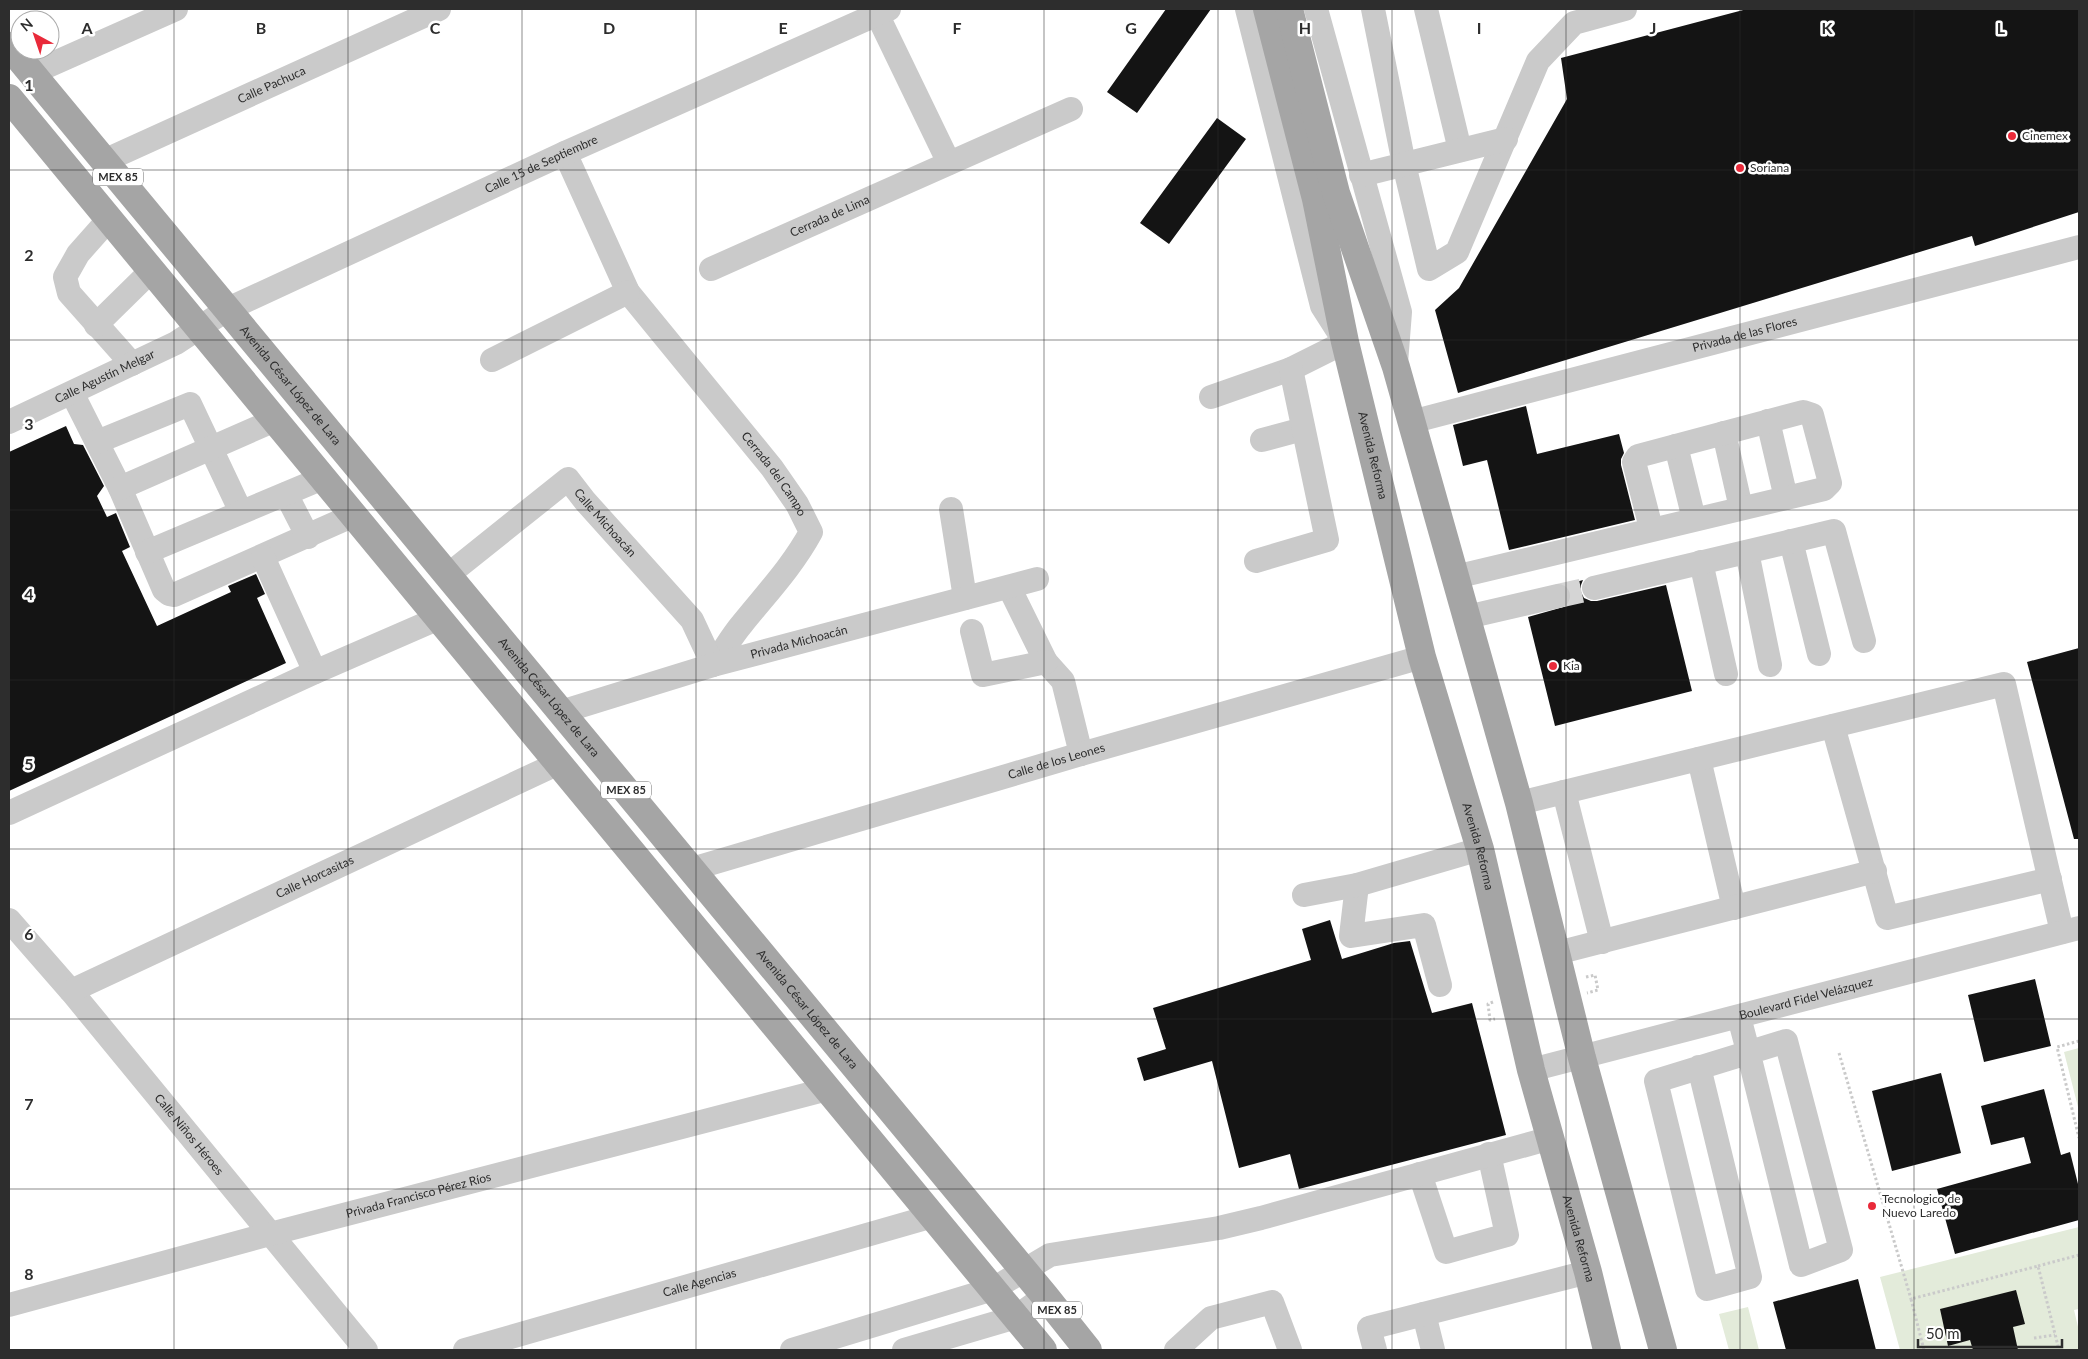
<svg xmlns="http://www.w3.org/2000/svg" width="2088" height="1359" font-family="Lato,sans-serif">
  <rect width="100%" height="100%" fill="#fff"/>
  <path fill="#e3ebda" d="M 2079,1048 L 2079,1111 L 2064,1052 Z
    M 2079,1227 L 2079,1309 L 2074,1310 L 2079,1331 L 2079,1350 L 1900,1350 L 1880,1277 Z
    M 1748,1307 L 1759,1350 L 1729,1350 L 1719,1314 Z"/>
  <path fill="#141414" d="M 1166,9 L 1211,9 L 1137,113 L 1107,92 Z
    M 1747,9 L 2079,9 L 2079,212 L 1975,246 L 1972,236 L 1458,393 L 1435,310 L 1459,288 L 1567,99 L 1561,58 Z
    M 1217,118 L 1246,139 L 1169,244 L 1140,223 Z
    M 1526,406 L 1537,454 L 1619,434 L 1624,453 L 1621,459 L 1621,465 L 1635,520 L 1509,550 L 1487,460 L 1463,466 L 1453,425 Z
    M 66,426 L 74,444 L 83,445 L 104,486 L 97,496 L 107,517 L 116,513 L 130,547 L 122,551 L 157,626 L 231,592 L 228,586 L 256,574 L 265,594 L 257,598 L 286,663 L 9,791 L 9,452 Z
    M 1583,580 L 1581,585 L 1581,592 L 1584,598 L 1591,601 L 1597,601 L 1666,585 L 1692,691 L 1555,726 L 1528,617 L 1567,606 L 1571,600 L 1571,593 L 1565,585 Z
    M 2079,648 L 2079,839 L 2074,839 L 2027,662 Z
    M 1330,920 L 1342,959 L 1394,943 L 1410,941 L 1432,1013 L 1472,1003 L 1506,1135 L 1299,1189 L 1290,1154 L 1239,1168 L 1212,1061 L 1144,1081 L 1137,1058 L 1166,1049 L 1153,1008 L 1311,960 L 1302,929 Z
    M 2035,979 L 2051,1046 L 1984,1062 L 1968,995 Z
    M 1941,1073 L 1961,1153 L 1892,1171 L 1872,1091 Z
    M 2044,1089 L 2061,1155 L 2070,1152 L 2079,1188 L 2079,1220 L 1955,1254 L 1937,1189 L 2031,1163 L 2024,1137 L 1991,1145 L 1981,1106 Z
    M 1858,1279 L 1876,1350 L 1786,1350 L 1773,1302 Z
    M 2016,1290 L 2025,1324 L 2013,1327 L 2018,1350 L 1973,1350 L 1970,1340 L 1948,1346 L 1940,1309 Z"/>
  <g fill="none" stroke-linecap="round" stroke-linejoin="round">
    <path stroke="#d5d5d5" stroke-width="24" stroke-dasharray="24 12" stroke-linecap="butt" d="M 1558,596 L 1594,588"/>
    <path stroke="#cacaca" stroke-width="3" stroke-dasharray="2.5 2.5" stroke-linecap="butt" d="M 1586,977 L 1595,975 L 1598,990 L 1587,993
      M 1493,1002 L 1488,1004 L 1490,1020 L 1495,1019
      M 2079,1041 L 2057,1047 L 2079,1138
      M 1839,1053 L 1911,1299
      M 2038,1266 L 2079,1255
      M 2034,1338 L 2055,1335
      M 1924,1350 L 1911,1299 L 2038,1266 L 2059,1350"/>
    <g stroke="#cacaca" stroke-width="24">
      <path d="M 1316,9 L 1400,312 L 1396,363"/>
      <path d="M 1373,9 L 1404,164 L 1429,269 L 1457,252 L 1538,61 L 1574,23 L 1625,9"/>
      <path d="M 1426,9 L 1460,150"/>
      <path d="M 877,14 L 949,163"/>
      <path d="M 32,73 L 176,9"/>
      <path id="s1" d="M 565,153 L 628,292 L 772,468 L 797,504 L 811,532 C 792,567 766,594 742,624 C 731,637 723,652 713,665"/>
      <path id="s2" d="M 104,161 L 439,9"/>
      <path d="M 1361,175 L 1506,139"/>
      <path d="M 109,219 L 78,254 L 65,277 L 69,293 L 132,364"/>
      <path id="s3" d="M 711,269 L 1071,109"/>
      <path d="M 96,325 L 152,270"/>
      <path d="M 492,360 L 628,292"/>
      <path d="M 72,393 L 120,488 L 164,590 L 169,594 L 174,595 L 354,515"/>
      <path d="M 1211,397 L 1291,369 L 1345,342 L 1322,306 L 1247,9"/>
      <path d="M 1768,421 L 1786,498"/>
      <path id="s4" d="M 9,422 L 176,343 L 228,309 L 565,153 L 889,9"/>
      <path id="s5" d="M 1411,422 L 2079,247"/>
      <path d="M 1724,433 L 1741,508"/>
      <path d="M 1262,440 L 1303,429"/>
      <path d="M 97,442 L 190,404 L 241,512"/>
      <path d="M 1676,446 L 1694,519"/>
      <path d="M 120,488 L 275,420"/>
      <path d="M 286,494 L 308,537"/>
      <path d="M 951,509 L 965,598"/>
      <path d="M 1791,541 L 1819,654"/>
      <path d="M 147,552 L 323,478"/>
      <path d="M 1747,552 L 1770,665"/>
      <path d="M 263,557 L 315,672"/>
      <path d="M 1256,561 L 1327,540 L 1291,369"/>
      <path d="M 1701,562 L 1726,674"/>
      <path id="s6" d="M 448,575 L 568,479 L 585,501 L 692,620 L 713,665"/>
      <path d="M 1455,577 L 1824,489 L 1830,483 L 1812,415 L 1803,412 L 1638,456 L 1634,462 L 1651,528"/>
      <path d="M 1009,587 L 1046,662 L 1063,681 L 1081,754"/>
      <path d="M 1594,588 L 1834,531 L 1864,641"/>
      <path d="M 1467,617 L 1558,596"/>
      <path d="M 972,631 L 983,675 L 1046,662"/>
      <path id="s7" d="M 561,712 L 713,665 L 1037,579"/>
      <path d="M 1833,726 L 1887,918 L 2050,879"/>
      <path d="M 1699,759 L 1734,908"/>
      <path d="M 1564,792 L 1602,942"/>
      <path d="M 1519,803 L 2004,684 L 2062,932"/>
      <path d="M 9,813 L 315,672 L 439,618"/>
      <path id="s8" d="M 692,869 L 1081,754 L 1422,657"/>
      <path d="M 1357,885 L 1351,936 L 1424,925 L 1440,985"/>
      <path d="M 1304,895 L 1357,885 L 1480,849"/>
      <path id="s9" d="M 9,920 L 71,991 L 366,1350"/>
      <path d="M 1557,953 L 1875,871"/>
      <path id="s10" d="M 71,991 L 559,763"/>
      <path d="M 1699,1067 L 1750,1277 L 1707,1289 L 1656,1081 L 1786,1041 L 1841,1250 L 1801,1265 L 1748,1051 L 1739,1017"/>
      <path id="s11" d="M 1531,1070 L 2079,928"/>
      <path d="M 1420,1174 L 1446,1252 L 1507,1235 L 1489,1154"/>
      <path id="s12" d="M 9,1305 L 270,1234 L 828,1089"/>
      <path d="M 1424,1314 L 1433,1350"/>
      <path id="s13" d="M 465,1350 L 933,1216"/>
      <path d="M 792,1350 L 993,1289 L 1050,1255 L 1219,1228 L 1261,1218 L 1551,1138"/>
      <path d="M 904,1350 L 1016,1317 L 1045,1296"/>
      <path d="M 1176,1350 L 1211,1318 L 1272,1302 L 1290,1350"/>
      <path d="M 1375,1350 L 1369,1328 L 1588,1272"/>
    </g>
    <g stroke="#a5a5a5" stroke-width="28">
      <path id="s14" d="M 1267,9 L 1316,199 L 1345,342 L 1422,657 L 1480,849 L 1531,1070 L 1588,1272 L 1607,1350"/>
      <path d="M 1289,9 L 1336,193 L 1396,367 L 1519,803 L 1582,1058 L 1663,1350"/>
      <path id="s15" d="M 9,46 L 1045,1296 L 1088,1350"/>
      <path d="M 9,98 L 1043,1350"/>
    </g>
  </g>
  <path fill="none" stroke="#2d2d2d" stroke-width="1" stroke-opacity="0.55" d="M 174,9 L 174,1350M 348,9 L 348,1350M 522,9 L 522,1350M 696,9 L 696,1350M 870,9 L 870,1350M 1044,9 L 1044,1350M 1218,9 L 1218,1350M 1392,9 L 1392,1350M 1566,9 L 1566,1350M 1740,9 L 1740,1350M 1914,9 L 1914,1350M 9,170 L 2079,170M 9,340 L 2079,340M 9,510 L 2079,510M 9,680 L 2079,680M 9,849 L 2079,849M 9,1019 L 2079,1019M 9,1189 L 2079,1189"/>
  <g fill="#e92a3a" stroke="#fff" stroke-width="2">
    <circle cx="2012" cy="136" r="5"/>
    <circle cx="1740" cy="168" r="5"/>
    <circle cx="1553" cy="666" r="5"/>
    <circle cx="1872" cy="1206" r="5"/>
  </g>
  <g text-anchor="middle" stroke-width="5" stroke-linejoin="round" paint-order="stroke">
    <g fill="#fff" stroke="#6c6c6c" stroke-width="1">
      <rect x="93" y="168.5" width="50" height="17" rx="4"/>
      <rect x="601" y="781.5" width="50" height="17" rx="4"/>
      <rect x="1032" y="1301.5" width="50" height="17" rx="4"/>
    </g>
    <g font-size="11" font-weight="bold" fill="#2d2d2d">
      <text x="118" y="181">MEX 85</text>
      <text x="626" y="794">MEX 85</text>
      <text x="1057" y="1314">MEX 85</text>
    </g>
    <g font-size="12" fill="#2d2d2d" stroke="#fff">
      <text dy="4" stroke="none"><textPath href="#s2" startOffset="184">Calle Pachuca</textPath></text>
      <text dy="4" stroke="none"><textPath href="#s4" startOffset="592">Calle 15 de Septiembre</textPath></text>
      <text dy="4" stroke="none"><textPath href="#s3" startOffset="130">Cerrada de Lima</textPath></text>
      <text dy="4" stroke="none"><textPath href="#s5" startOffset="345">Privada de las Flores</textPath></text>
      <text dy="4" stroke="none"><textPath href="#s4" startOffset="106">Calle Agustín Melgar</textPath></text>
      <text dy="4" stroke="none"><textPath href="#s15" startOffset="441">Avenida César López de Lara</textPath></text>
      <text dy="4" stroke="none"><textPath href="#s14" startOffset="459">Avenida Reforma</textPath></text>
      <text dy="4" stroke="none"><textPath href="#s1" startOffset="386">Cerrada del Campo</textPath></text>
      <text dy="4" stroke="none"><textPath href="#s6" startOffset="211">Calle Michoacán</textPath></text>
      <text dy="4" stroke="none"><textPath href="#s7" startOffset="248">Privada Michoacán</textPath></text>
      <text dy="4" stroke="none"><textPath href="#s15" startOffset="846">Avenida César López de Lara</textPath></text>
      <text dy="4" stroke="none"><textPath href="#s8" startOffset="380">Calle de los Leones</textPath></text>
      <text dy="4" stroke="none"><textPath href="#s14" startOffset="864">Avenida Reforma</textPath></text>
      <text dy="4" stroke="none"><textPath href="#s10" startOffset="269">Calle Horcasitas</textPath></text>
      <text dy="4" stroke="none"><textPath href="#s11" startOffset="284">Boulevard Fidel Velázquez</textPath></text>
      <text dy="4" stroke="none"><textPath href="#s15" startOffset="1251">Avenida César López de Lara</textPath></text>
      <text dy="4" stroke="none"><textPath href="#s9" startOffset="280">Calle Niños Héroes</textPath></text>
      <text dy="4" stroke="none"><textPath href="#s12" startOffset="424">Privada Francisco Pérez Ríos</textPath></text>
      <text dy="4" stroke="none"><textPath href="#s14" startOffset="1269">Avenida Reforma</textPath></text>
      <text dy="4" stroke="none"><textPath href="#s13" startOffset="244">Calle Agencias</textPath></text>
    </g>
    <g font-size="12" fill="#2d2d2d" stroke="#fff" text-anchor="start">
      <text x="2022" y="140">Cinemex</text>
      <text x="1750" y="172">Soriana</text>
      <text x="1563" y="670">Kia</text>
      <text x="1882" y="1203">Tecnologico de<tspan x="1882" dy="14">Nuevo Laredo</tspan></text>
    </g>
  </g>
  <g font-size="16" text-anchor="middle" font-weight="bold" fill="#2d2d2d" stroke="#fff" stroke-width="5" stroke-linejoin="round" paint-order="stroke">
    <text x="87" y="34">A</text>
    <text x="261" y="34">B</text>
    <text x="435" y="34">C</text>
    <text x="609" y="34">D</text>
    <text x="783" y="34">E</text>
    <text x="957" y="34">F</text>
    <text x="1131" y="34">G</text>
    <text x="1305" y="34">H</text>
    <text x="1479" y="34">I</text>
    <text x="1653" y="34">J</text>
    <text x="1827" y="34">K</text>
    <text x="2001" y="34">L</text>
    <text x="29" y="91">1</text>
    <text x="29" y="261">2</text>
    <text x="29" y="430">3</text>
    <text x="29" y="600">4</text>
    <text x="29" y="770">5</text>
    <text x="29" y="940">6</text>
    <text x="29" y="1110">7</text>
    <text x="29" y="1280">8</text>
  </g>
  <rect width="2088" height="1359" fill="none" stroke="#2d2d2d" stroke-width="20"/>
  <g transform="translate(35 35) rotate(320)"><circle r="24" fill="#ffffff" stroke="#ababab"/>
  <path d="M0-4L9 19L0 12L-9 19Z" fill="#e92a3a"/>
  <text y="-8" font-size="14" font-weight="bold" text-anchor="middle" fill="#2d2d2d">N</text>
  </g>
  <path d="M1918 1339v8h144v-8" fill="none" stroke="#2d2d2d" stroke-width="2.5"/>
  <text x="1926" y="1339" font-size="15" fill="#2d2d2d" stroke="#ffffff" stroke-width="4" paint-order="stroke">50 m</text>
</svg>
